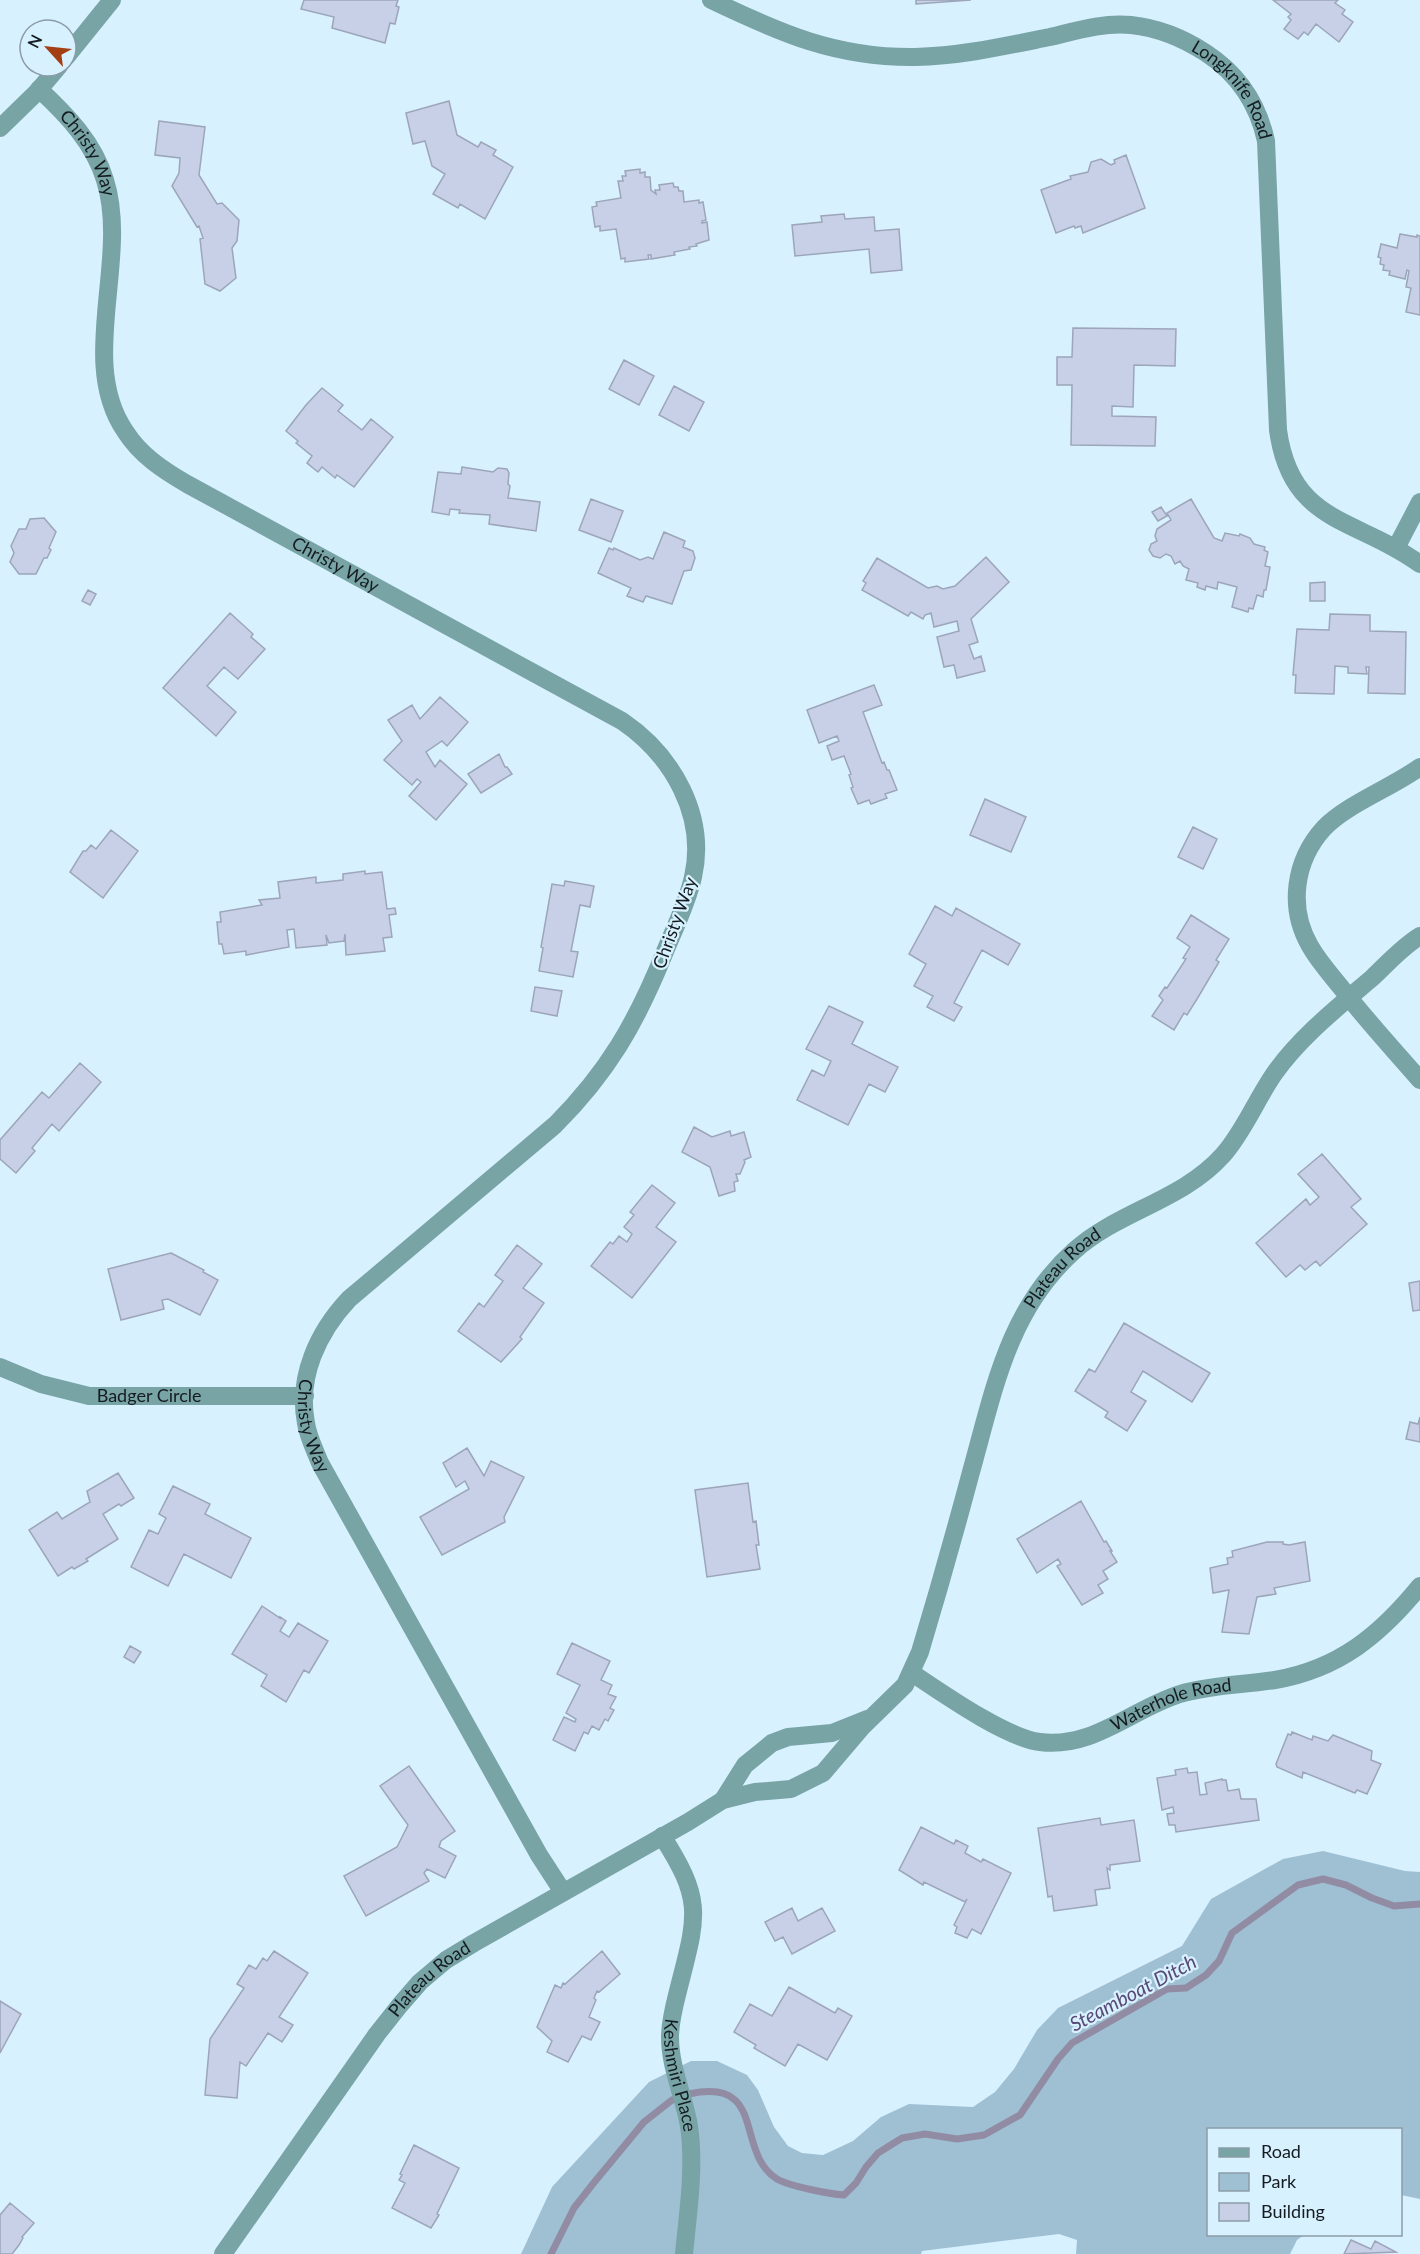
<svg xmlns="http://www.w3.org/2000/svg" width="1420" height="2254" font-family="Lato,sans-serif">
  <rect width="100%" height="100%" fill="#d8f1ff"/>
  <path fill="#9fc0d3" d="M 1323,1851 L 1405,1871 L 1420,1872 L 1420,2199 L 1401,2195 L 1400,2130 L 1208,2130 L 1208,2234 L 1304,2235 L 1297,2240 L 1290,2254 L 1076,2254 L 1077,2240 L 1059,2234 L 922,2251 L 921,2254 L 521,2254 L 552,2187 L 649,2082 L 691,2061 L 717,2061 L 747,2075 L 758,2090 L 774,2127 L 788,2146 L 802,2153 L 823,2155 L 853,2141 L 881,2117 L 909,2104 L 973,2107 L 995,2092 L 1014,2069 L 1037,2030 L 1058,2008 L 1182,1946 L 1211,1899 L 1283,1859 Z"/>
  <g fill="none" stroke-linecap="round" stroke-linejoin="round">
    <path stroke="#918ca4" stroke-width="7" d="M 689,2094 C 768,2077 734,2152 777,2179 C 789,2186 829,2194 844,2195 L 856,2183 L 866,2167 L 878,2153 L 902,2138 L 925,2134 L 957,2139 L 984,2135 L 1020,2115 L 1058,2059 L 1072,2043 L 1167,1989 L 1186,1988 L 1206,1975 L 1219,1961 L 1232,1933 L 1298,1885 L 1323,1879 L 1346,1885 L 1372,1898 L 1394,1906 L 1420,1904
      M 551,2254 L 574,2208 L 592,2185 L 644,2122 L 672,2100"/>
  </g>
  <path fill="#c7d0e6" stroke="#9ca5ba" stroke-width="1.5" d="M 304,0 L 398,0 L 396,6 L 399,7 L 395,24 L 390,23 L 385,43 L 332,28 L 334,17 L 301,9 Z
    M 916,0 L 971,0 L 916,4 Z
    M 1273,0 L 1338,0 L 1335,3 L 1345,10 L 1342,14 L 1353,22 L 1339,42 L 1316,24 L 1308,35 L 1304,32 L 1298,39 L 1284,29 L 1291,20 L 1288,17 L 1291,14 Z
    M 449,101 L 457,135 L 478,147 L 481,142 L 496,150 L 493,155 L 513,167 L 485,219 L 460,204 L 458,208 L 433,194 L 445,174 L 432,166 L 425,141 L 413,144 L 406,113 Z
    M 159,121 L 205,127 L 199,175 L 217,204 L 222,203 L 239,220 L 237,241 L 232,248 L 236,278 L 220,291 L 205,284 L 200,239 L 203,238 L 199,226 L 197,227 L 172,186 L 179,173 L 180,158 L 155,155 Z
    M 1126,155 L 1145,208 L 1083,233 L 1081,226 L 1075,228 L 1074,226 L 1056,233 L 1041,190 L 1071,179 L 1070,176 L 1088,172 L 1091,162 L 1101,159 L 1111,165 L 1115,163 L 1114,160 Z
    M 640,169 L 640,173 L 645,172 L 645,177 L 650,177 L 651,190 L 656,194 L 655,190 L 660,190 L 659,185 L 673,183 L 674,187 L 678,187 L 679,191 L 683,191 L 684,202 L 699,200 L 699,203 L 703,202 L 706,220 L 702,221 L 702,223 L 707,222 L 709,240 L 696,244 L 697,246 L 689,247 L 690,249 L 674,252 L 675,255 L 651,259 L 651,255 L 648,255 L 649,259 L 625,262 L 625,258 L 621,259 L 616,229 L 600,231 L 600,226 L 595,227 L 592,207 L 597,206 L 596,202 L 621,198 L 618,181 L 623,181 L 622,176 L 626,176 L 625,171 Z
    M 844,214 L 845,219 L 874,217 L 875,231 L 899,229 L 902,270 L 871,273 L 869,249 L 795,256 L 792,225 L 822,222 L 821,216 Z
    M 1400,234 L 1417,237 L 1417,235 L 1420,236 L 1420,315 L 1406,312 L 1411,288 L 1406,287 L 1409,271 L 1407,270 L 1405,279 L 1389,275 L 1390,271 L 1383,270 L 1384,265 L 1380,264 L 1381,258 L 1378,257 L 1381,244 L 1397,248 Z
    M 1073,328 L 1176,329 L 1175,366 L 1134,365 L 1133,407 L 1112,406 L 1112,416 L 1156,417 L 1155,446 L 1071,445 L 1072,385 L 1057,385 L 1057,357 L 1072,357 Z
    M 624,360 L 654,376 L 639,405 L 609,389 Z
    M 674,386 L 704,402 L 689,431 L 659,415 Z
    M 322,388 L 343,405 L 338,411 L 362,430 L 371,419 L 393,437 L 354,487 L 337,475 L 335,478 L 322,467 L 318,472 L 307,463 L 312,456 L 296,443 L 298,441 L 286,431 L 306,405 Z
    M 462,467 L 493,472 L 498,468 L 507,469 L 509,473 L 508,484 L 510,486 L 508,498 L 540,502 L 536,531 L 489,524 L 490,515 L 459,513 L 460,510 L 450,509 L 449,515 L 432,512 L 438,472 L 461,474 Z
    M 591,499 L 623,511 L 611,542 L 579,530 Z
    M 1191,499 L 1214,538 L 1222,541 L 1225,533 L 1239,536 L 1240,534 L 1250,538 L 1254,544 L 1265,547 L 1264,550 L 1268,552 L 1265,566 L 1270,567 L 1266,590 L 1264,590 L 1263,597 L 1257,595 L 1253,609 L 1249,608 L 1248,612 L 1232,607 L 1237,587 L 1218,582 L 1217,589 L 1206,586 L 1205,590 L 1197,587 L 1198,583 L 1186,580 L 1189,569 L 1183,566 L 1180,561 L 1175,564 L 1171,556 L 1166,554 L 1160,558 L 1153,556 L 1149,550 L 1151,544 L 1157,541 L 1155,536 L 1157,529 L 1171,520 L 1167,513 Z
    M 1161,507 L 1167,516 L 1158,521 L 1152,512 Z
    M 44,518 L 56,532 L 49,548 L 51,550 L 47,558 L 44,558 L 36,574 L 19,574 L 10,562 L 14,553 L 11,546 L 19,529 L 26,529 L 30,519 Z
    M 664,532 L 685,541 L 683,547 L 693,551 L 695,558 L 691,570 L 684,571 L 672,604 L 646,596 L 643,602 L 627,596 L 631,588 L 598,573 L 609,548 L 613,550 L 614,548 L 640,560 L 648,557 L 653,559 Z
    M 986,557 L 1009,582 L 971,619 L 978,642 L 969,645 L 974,659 L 981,656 L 985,671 L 957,678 L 954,665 L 944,667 L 937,637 L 959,631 L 957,621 L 934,627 L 931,613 L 925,615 L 923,619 L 911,612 L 908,616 L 862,590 L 866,583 L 863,581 L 877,558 L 928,588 L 937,586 L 943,589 L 955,586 Z
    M 1325,582 L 1325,601 L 1310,601 L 1310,583 Z
    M 88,590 L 96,594 L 90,605 L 82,601 Z
    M 230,613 L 253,634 L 251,637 L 265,649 L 238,679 L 224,667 L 207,686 L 236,712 L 216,736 L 163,688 Z
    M 1330,614 L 1370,615 L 1370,631 L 1406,632 L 1405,694 L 1368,693 L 1369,667 L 1366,667 L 1367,674 L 1348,673 L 1348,667 L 1335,666 L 1334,694 L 1295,693 L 1296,675 L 1293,675 L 1297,629 L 1329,630 Z
    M 874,685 L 882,705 L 863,712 L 882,763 L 884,762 L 887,770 L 889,770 L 897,790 L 885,794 L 887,798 L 871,804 L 869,800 L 858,804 L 851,788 L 853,787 L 849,775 L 851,774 L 844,756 L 832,760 L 827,746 L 839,741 L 837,736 L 819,743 L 807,710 Z
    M 440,697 L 468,722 L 447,746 L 442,741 L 426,752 L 435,767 L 440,760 L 467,784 L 436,820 L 409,796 L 421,782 L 417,779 L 412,785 L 384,760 L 402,741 L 388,720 L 412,705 L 420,719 Z
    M 499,754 L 505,767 L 507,767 L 512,774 L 481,793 L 468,774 Z
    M 985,799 L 1026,817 L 1011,852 L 970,835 Z
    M 1193,827 L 1217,839 L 1203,869 L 1178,857 Z
    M 111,830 L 138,851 L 103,898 L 70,872 L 83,851 L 86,851 L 91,845 L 96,849 Z
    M 365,871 L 365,874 L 382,872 L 387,909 L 395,908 L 396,914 L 389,915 L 392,937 L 383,938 L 385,951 L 346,955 L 345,934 L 344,941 L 329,943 L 326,935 L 327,945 L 296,948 L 294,929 L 287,930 L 289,947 L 246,955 L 246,951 L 224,954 L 222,944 L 219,944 L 217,922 L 221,922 L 220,912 L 262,905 L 259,900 L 280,898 L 278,882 L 316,877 L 316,883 L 343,880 L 343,874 Z
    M 565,881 L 594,886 L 590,907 L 580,905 L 571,951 L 578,952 L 573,977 L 539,971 L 543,948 L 541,947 L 552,884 L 564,886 Z
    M 935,906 L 952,916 L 956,908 L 1020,944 L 1008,965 L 982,950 L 954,1003 L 962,1007 L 954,1021 L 927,1007 L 933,996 L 914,986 L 926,964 L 909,954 Z
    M 1191,915 L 1229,939 L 1216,960 L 1219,962 L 1197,999 L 1187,1015 L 1184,1013 L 1174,1030 L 1152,1016 L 1163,1000 L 1159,996 L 1165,987 L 1167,988 L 1186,959 L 1183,958 L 1190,947 L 1177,938 Z
    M 535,987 L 562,991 L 557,1016 L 531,1011 Z
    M 829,1006 L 863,1022 L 852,1044 L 898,1067 L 885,1092 L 869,1084 L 848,1125 L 797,1100 L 812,1070 L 824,1076 L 831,1061 L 806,1049 Z
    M 80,1063 L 101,1082 L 59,1131 L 52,1124 L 32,1148 L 35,1151 L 16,1173 L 0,1159 L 0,1140 L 42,1092 L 49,1098 Z
    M 694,1127 L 712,1137 L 730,1131 L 731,1136 L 744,1132 L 751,1157 L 744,1160 L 745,1162 L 740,1174 L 736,1174 L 738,1181 L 734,1182 L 735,1191 L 719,1196 L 710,1167 L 682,1152 Z
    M 1322,1154 L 1361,1199 L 1351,1207 L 1367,1224 L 1320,1266 L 1316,1261 L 1305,1270 L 1300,1265 L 1286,1277 L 1256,1243 L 1306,1199 L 1310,1205 L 1319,1197 L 1298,1174 Z
    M 652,1185 L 675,1203 L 656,1227 L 676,1242 L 632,1298 L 591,1266 L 610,1242 L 613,1244 L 619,1236 L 627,1242 L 632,1234 L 624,1227 L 634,1215 L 630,1212 Z
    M 517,1245 L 542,1264 L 523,1288 L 544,1303 L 520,1337 L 522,1339 L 501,1362 L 458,1331 L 479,1303 L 484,1307 L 503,1281 L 495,1275 Z
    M 171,1253 L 204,1270 L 203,1272 L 218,1280 L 200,1315 L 168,1299 L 162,1300 L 164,1309 L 121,1320 L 108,1269 Z
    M 1420,1281 L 1420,1310 L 1413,1311 L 1409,1283 Z
    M 1124,1323 L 1210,1373 L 1192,1402 L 1143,1371 L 1131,1392 L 1146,1401 L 1127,1431 L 1105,1417 L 1108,1412 L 1075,1391 L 1089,1369 L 1095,1372 Z
    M 1420,1417 L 1420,1442 L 1406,1439 L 1410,1422 L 1418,1424 Z
    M 467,1448 L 484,1476 L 491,1461 L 524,1477 L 504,1517 L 505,1522 L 442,1555 L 420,1517 L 469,1489 L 465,1481 L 456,1487 L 443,1463 Z
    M 118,1473 L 134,1498 L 121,1506 L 119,1504 L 103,1514 L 118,1539 L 86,1559 L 88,1561 L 74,1569 L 72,1567 L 58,1576 L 29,1530 L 57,1512 L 62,1519 L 90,1502 L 87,1491 Z
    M 748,1483 L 753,1522 L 756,1521 L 759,1545 L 756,1545 L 760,1569 L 707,1577 L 695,1490 Z
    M 173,1486 L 210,1504 L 205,1514 L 251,1538 L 231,1578 L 184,1554 L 168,1586 L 131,1567 L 149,1530 L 158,1534 L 166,1518 L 159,1514 Z
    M 1081,1501 L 1104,1542 L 1106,1541 L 1112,1551 L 1110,1551 L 1117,1562 L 1103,1571 L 1108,1579 L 1098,1585 L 1103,1593 L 1082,1605 L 1057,1566 L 1061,1564 L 1058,1559 L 1037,1573 L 1017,1539 Z
    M 1267,1542 L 1283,1542 L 1283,1544 L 1289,1545 L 1305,1542 L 1310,1581 L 1274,1588 L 1276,1594 L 1257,1597 L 1249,1634 L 1222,1632 L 1229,1590 L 1213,1593 L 1210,1568 L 1228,1564 L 1227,1558 L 1233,1557 L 1232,1551 Z
    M 262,1606 L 280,1618 L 280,1617 L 286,1621 L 280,1631 L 289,1637 L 298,1623 L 328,1641 L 309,1673 L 304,1670 L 286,1702 L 261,1686 L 267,1675 L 232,1654 Z
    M 572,1643 L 610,1661 L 601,1680 L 612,1685 L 608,1694 L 616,1697 L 610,1708 L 614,1710 L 608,1721 L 605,1719 L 599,1730 L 592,1726 L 588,1734 L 584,1732 L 575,1751 L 553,1740 L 564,1717 L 575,1722 L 576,1719 L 566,1713 L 580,1685 L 557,1674 Z
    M 130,1646 L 141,1652 L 134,1663 L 124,1657 Z
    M 1292,1732 L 1312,1740 L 1313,1736 L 1328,1741 L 1333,1735 L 1372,1751 L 1371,1760 L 1381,1764 L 1367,1794 L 1357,1790 L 1355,1793 L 1303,1772 L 1302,1778 L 1277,1767 L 1276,1764 L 1288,1734 L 1291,1735 Z
    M 409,1766 L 455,1831 L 441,1841 L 439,1847 L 456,1856 L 445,1878 L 427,1869 L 424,1873 L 429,1881 L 366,1916 L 344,1876 L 397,1847 L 408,1825 L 380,1786 Z
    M 1187,1768 L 1188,1773 L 1197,1772 L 1200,1795 L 1207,1794 L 1205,1783 L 1222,1779 L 1222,1780 L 1226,1780 L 1228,1791 L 1239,1789 L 1241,1799 L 1256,1799 L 1259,1820 L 1176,1832 L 1175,1825 L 1169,1825 L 1167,1814 L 1174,1813 L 1173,1807 L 1162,1810 L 1157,1778 L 1176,1775 L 1175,1770 Z
    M 1100,1818 L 1101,1825 L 1134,1820 L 1140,1861 L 1110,1865 L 1110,1870 L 1107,1868 L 1110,1888 L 1095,1890 L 1097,1905 L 1054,1911 L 1052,1896 L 1048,1897 L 1038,1828 Z
    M 921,1827 L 954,1844 L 956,1840 L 968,1846 L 965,1853 L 981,1862 L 983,1859 L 1011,1873 L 981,1934 L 972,1929 L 967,1938 L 955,1933 L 957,1927 L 954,1925 L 967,1899 L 965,1902 L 924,1882 L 923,1885 L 899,1870 Z
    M 792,1908 L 798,1921 L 822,1908 L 835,1931 L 792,1954 L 783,1937 L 775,1941 L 765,1922 Z
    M 274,1951 L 308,1973 L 279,2017 L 293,2025 L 282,2042 L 268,2033 L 246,2066 L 240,2062 L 237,2098 L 205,2095 L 210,2039 L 244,1988 L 237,1984 L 249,1965 L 256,1969 L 263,1958 L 267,1961 Z
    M 602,1951 L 620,1974 L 599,1992 L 597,1991 L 594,1998 L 596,2000 L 589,2017 L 600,2022 L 591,2040 L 582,2036 L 568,2062 L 547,2052 L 552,2041 L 537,2027 L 555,1985 L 561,1988 L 563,1983 L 565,1984 Z
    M 789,1987 L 835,2013 L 838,2008 L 852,2016 L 827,2060 L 798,2044 L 785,2066 L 754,2048 L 756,2045 L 734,2032 L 750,2004 L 772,2016 Z
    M 0,2001 L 21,2014 L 0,2053 Z
    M 414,2145 L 459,2168 L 437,2214 L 439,2215 L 431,2228 L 392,2208 L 405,2183 L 399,2180 L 402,2175 L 400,2174 Z
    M 10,2203 L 34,2223 L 22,2237 L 23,2238 L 19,2245 L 12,2254 L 0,2254 L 0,2215 Z
    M 1351,2240 L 1371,2249 L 1375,2241 L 1396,2252 L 1344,2254 Z"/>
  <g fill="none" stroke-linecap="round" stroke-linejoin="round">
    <g stroke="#78a4a6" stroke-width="18">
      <path id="s1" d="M 711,0 C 780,33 836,58 915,57 C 961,56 1005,46 1050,37 C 1075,31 1104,22 1131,25 C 1159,28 1183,38 1206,53 C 1238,74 1258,104 1266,141 L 1278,430 C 1291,525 1356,517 1420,564"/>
      <path d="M 66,57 L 112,0"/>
      <path id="s2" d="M 39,89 C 67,115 94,143 105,180 C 130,259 77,361 125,431 C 140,455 163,470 187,484 L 622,721 C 672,755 707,815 693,877 C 687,904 674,929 664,954 C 636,1023 608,1072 555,1125 L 349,1299 C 318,1332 297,1377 306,1423 C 308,1437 315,1450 320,1463 L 539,1855 L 563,1892"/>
      <path d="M 0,128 L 37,92 L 59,66"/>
      <path d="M 1396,548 L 1420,502"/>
      <path d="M 1420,767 C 1391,788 1347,804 1324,828 C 1294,861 1288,908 1310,946 C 1319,962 1332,976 1343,990 C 1367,1021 1394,1050 1420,1080"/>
      <path id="s3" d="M 0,1367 L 41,1384 L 89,1396 L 305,1396"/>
      <path id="s4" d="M 912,1673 C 942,1693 1006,1738 1040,1742 C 1093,1749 1132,1709 1180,1694 C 1210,1685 1243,1685 1275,1680 C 1339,1669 1380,1635 1420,1586"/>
      <path d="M 723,1800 L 745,1765 L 772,1743 L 788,1737 L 832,1733 L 867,1719"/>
      <path id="s5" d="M 662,1836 C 704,1901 697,1916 679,1987 C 675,2003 670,2020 670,2037 C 670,2068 684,2096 689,2126 C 695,2168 688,2212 684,2254"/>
      <path id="s6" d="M 223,2254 L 377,2034 L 400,2005 L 420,1982 L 446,1960 L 474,1943 L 688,1822 L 723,1800 L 755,1792 L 791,1789 L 823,1773 L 863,1726 L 905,1685 L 920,1652 C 938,1592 955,1532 971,1472 C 994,1390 1008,1310 1074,1251 C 1118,1211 1182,1201 1223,1155 C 1244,1131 1256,1100 1274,1074 C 1300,1037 1338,1007 1372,978 C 1387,964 1402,947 1420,936"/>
    </g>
  </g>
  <g text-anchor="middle" stroke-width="4.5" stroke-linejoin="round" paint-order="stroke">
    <g font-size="18" fill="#141c21" stroke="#d8f1ff">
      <text dy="6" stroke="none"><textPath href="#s1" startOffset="560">Longknife Road</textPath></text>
      <text dy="6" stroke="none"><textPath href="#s2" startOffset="82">Christy Way</textPath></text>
      <text dy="6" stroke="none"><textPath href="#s2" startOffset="621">Christy Way</textPath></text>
      <text transform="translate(675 923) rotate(-70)" y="6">Christy Way</text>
      <text dy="6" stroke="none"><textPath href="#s6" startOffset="1366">Plateau Road</textPath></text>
      <text dy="6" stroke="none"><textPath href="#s3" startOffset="154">Badger Circle</textPath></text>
      <text dy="6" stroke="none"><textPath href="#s2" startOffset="1826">Christy Way</textPath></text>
      <text dy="6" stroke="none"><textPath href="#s4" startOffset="285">Waterhole Road</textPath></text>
      <text dy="6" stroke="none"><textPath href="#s6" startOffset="345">Plateau Road</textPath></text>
      <text dy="6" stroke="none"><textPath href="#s5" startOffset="250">Keshmiri Place</textPath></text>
    </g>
    <g font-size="20" font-style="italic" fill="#594976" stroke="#d8f1ff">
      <text transform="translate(1133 1993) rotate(-28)" y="7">Steamboat Ditch</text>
    </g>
  </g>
  <rect x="1207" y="2128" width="195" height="108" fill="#d8f1ff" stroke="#8a9ca6" stroke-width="1.5"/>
  <rect x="1219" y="2148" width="30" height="9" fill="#78a4a6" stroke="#8a9ca6" stroke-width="1.5"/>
  <text x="1261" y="2158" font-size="18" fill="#141c21">Road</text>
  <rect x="1219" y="2173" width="30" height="18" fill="#9fc0d3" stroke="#8a9ca6" stroke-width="1.5"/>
  <text x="1261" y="2188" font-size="18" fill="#141c21">Park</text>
  <rect x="1219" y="2203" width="30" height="18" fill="#c7d0e6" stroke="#8a9ca6" stroke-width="1.5"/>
  <text x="1261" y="2218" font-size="18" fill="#141c21">Building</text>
  <g transform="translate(48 48) rotate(297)"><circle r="28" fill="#d8f1ff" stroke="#8a9ca6" stroke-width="1.5"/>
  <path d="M0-4.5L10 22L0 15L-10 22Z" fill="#a43f13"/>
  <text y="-9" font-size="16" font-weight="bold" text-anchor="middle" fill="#141c21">N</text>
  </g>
</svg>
